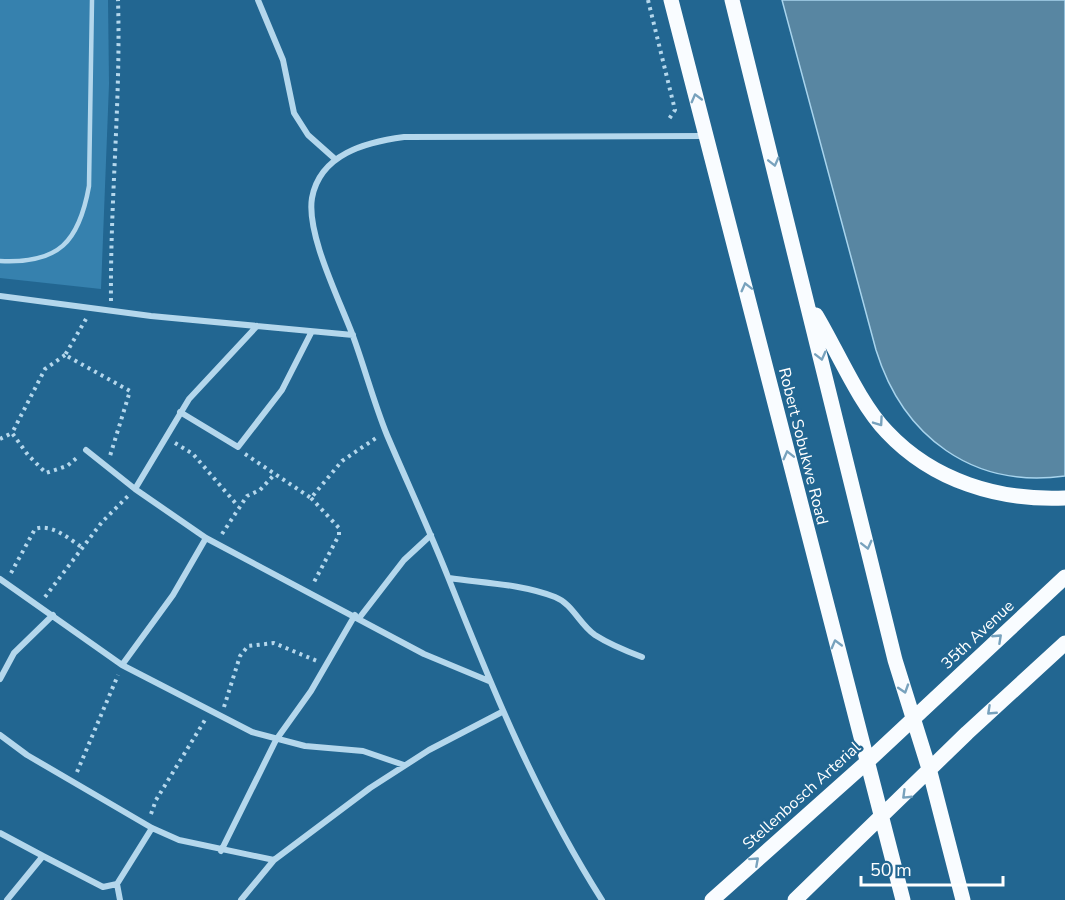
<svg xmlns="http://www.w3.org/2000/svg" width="1065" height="900" font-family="'Nunito Sans',sans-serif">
  <rect width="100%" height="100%" fill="#226691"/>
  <path fill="#3681ae" d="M 0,0 L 108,0 L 109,84 L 101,289 L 0,278 Z"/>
  <path fill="#5886a2" stroke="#a8d4ed" stroke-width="1.5" d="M 782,0 L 1065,0 L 1065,476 C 973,489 903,437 876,350 Z"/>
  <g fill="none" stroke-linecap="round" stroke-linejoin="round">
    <path stroke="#b4d7ec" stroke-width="4" stroke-dasharray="3 4.5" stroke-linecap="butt" d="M 648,0 L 675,110 L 669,119
      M 111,301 C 110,200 121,100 118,0
      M 86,319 L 65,355 L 130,391 L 110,456
      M 65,355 L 45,369 L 12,433 L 28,455 L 46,473 L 67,466 L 79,456
      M 0,439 L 12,433
      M 175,443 L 193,454 L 238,506
      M 245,454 L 311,498 L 342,461 L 376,438
      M 311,498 L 339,528 L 339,535 L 314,582
      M 222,534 L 247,496 L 260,490 L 274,475
      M 11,573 L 35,529 C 52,523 69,539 83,548
      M 45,597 L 102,522 L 128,496
      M 224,707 L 240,656 L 248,646 L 274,643 L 317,661
      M 77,772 L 118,675
      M 151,814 L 156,800 L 205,720"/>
    <path stroke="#b4d7ec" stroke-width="4.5" d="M 0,261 C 59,264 79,242 89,186 L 92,0"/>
    <path stroke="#b4d7ec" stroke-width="6" d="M 258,0 L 283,60 L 294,113 L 308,135 L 335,159
      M 0,296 L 151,316 L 353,335
      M 180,412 L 238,447 L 282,390 L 311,333
      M 86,450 L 135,489 L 206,538 L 424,654 L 489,681
      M 135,489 L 189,399 L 257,326
      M 449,578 C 483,583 522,584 555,597 C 573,604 579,624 595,635 C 609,644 626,651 642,657
      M 0,579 L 122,665 L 252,732 L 305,746 L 363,751 L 404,765
      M 360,617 L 404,560 L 431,535
      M 122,665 L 173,595 L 206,538
      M 0,679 L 14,653 L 53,615
      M 0,735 L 27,755 L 152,828 L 179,840 L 274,860
      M 0,833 L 43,856
      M 221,851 L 276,740 L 311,691 L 355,615
      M 117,884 L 120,900
      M 7,900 L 43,856 L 103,887 L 117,884 L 152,828
      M 241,900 L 274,860 L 370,788 L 429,750 L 502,712
      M 602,900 C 537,798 492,688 448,577 C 429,529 407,482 387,435 C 374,403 365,369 353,336 C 340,301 306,234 312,198 C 320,154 366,142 404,137 L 704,136"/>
    <path stroke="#f9fcff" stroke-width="15" d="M 671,0 L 903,900
      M 732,0 L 895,660 L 930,772 L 963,900
      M 816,315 C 837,350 859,403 887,432 C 933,481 999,501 1065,498
      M 712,900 L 867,762 L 1065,577
      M 795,900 L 967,733 L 1065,643"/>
  </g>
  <defs><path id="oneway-chevron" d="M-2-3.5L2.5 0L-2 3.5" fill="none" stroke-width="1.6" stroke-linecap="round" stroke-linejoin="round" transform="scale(1.5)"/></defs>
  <g stroke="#78a2bd">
    <use href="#oneway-chevron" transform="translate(696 98) rotate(-105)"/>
    <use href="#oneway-chevron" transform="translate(774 162) rotate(76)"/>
    <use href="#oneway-chevron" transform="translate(746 287) rotate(-104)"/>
    <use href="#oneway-chevron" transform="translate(821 356) rotate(76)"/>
    <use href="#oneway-chevron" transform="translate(879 422) rotate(55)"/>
    <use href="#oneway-chevron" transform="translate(788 455) rotate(-104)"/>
    <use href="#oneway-chevron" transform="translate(867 545) rotate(76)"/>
    <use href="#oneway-chevron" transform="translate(998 638) rotate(-43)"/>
    <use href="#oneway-chevron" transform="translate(836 644) rotate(-105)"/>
    <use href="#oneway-chevron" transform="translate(904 689) rotate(72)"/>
    <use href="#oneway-chevron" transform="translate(991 711) rotate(137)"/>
    <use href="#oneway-chevron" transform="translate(906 795) rotate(136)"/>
    <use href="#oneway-chevron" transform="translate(755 861) rotate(-42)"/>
  </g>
  <g text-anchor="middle" stroke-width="4.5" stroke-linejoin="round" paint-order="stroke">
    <g font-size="16" fill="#fff" stroke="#226691">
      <text transform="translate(804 446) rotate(76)" y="6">Robert Sobukwe Road</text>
      <text transform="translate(977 634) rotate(-43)" y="6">35th Avenue</text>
      <text transform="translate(801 795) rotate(-42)" y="6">Stellenbosch Arterial</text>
    </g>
  </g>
  <path d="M861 876v9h142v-9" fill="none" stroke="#ffffff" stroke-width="3"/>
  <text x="870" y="876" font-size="18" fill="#ffffff" stroke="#226691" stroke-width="4.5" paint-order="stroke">50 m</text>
</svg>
